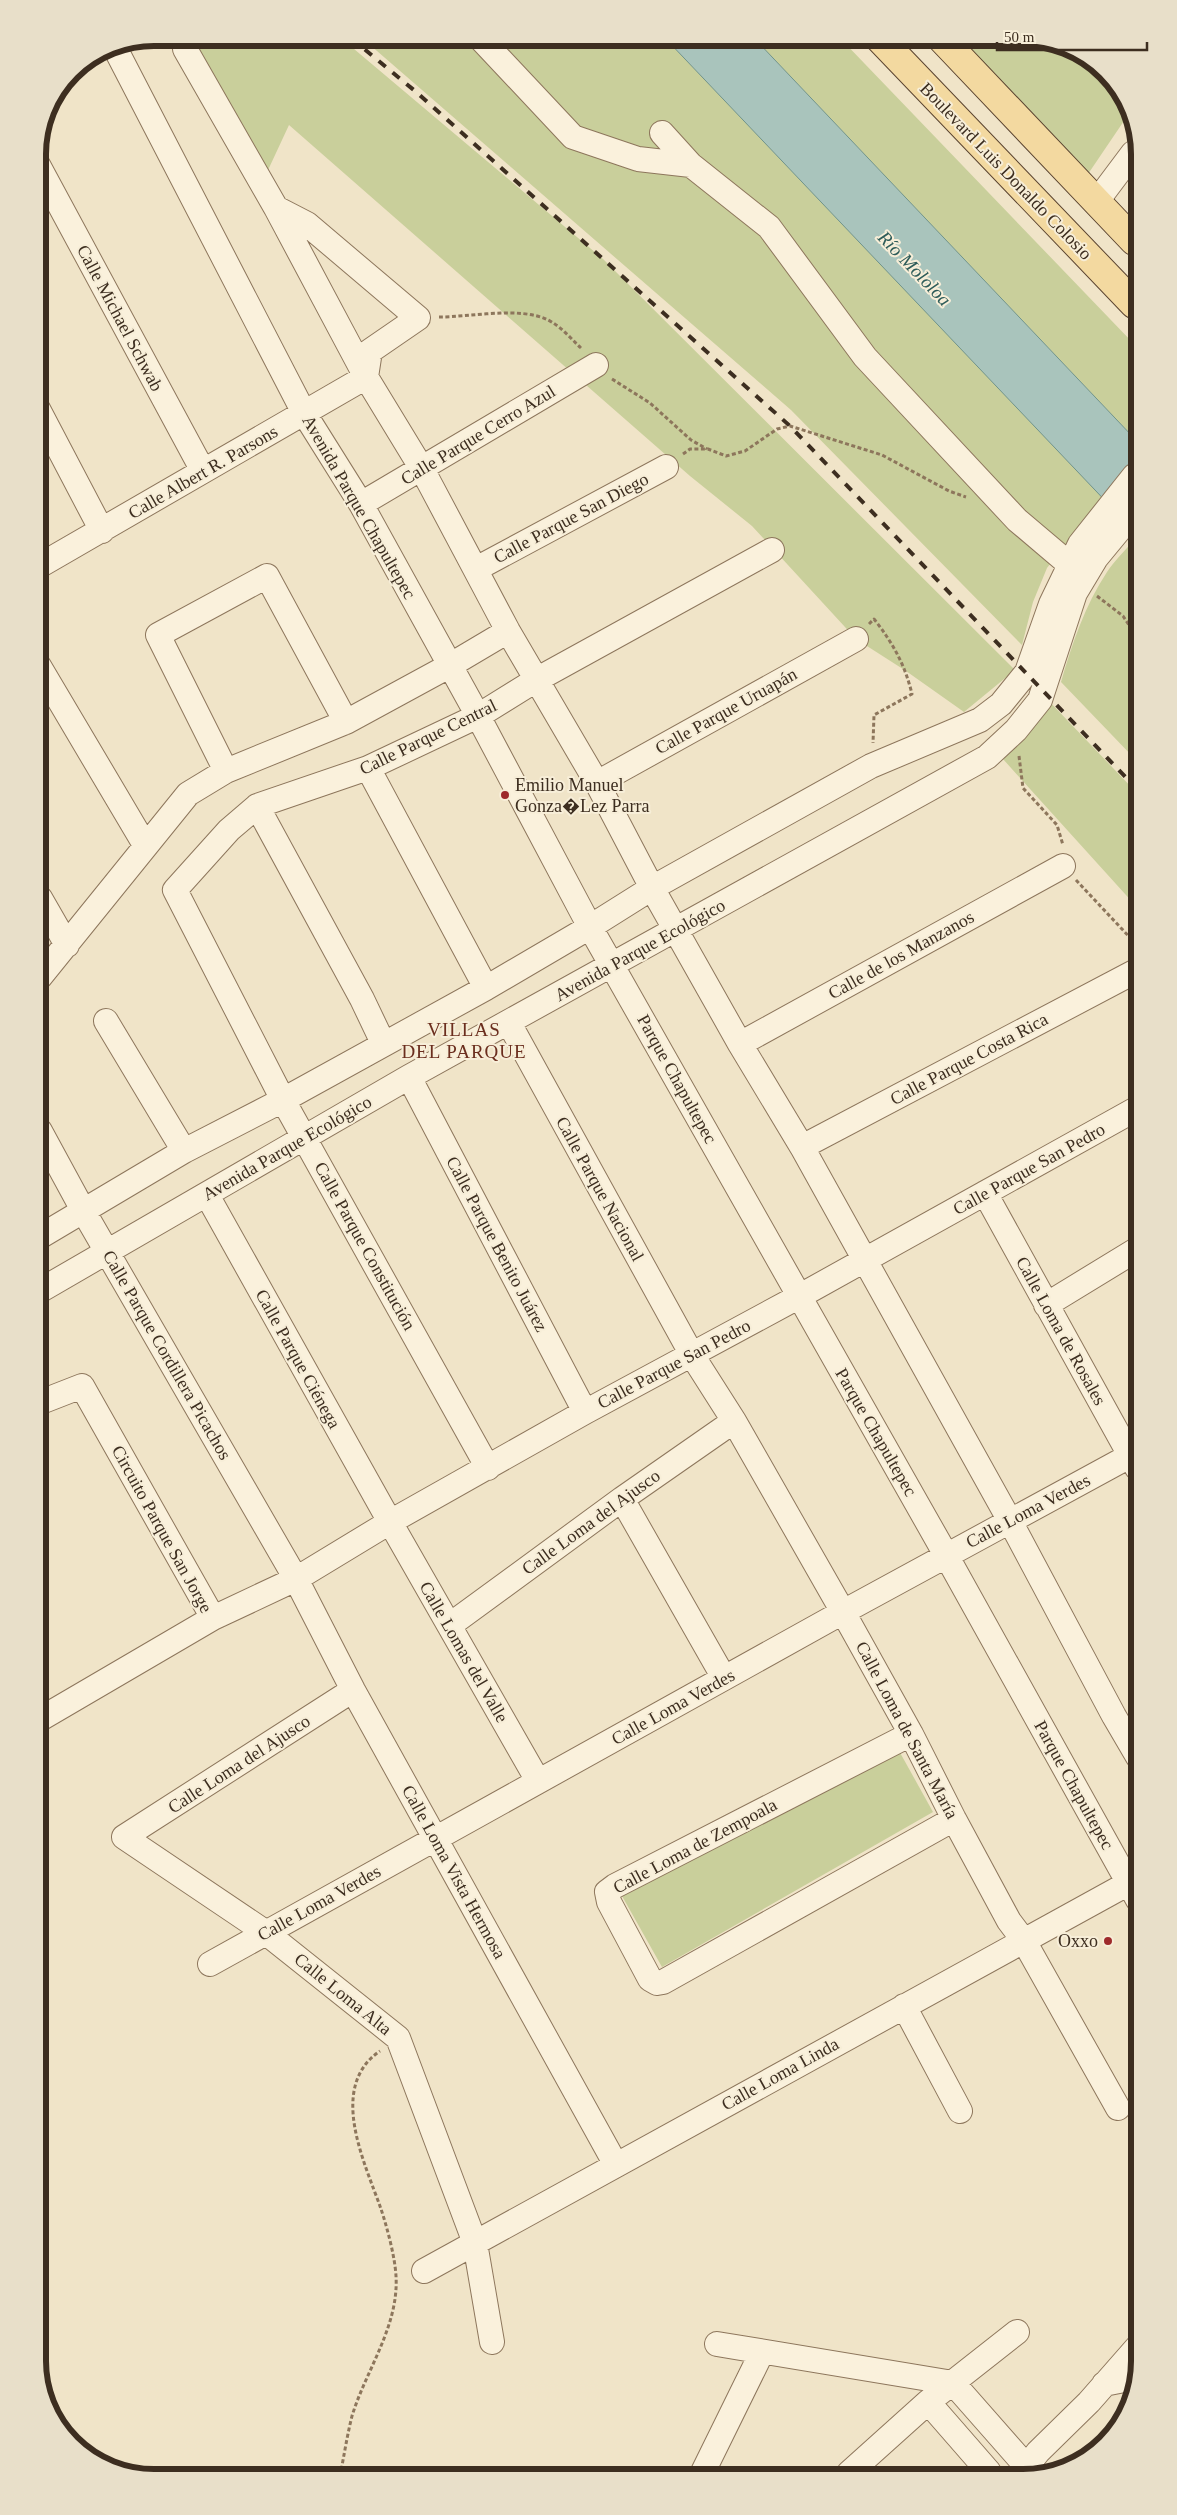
<svg xmlns="http://www.w3.org/2000/svg" width="1177" height="2515" font-family="Georgia,serif">
  <rect width="100%" height="100%" fill="#f0e4c8"/>
  <path fill="#c9cf9b" d="M 182,38 L 341,38 L 603,259 L 1015,670 L 964,712 L 906,671 L 856,639 L 752,526 L 690,476 L 289,125 L 262,183 Z
    M 362,38 L 665,38 L 1102,497 L 1047,568 L 1033,602 L 1022,645 L 791,410 Z
    M 754,38 L 840,38 L 1134,344 L 1134,438 Z
    M 956,38 L 1030,38 L 1093,62 L 1130,112 L 1086,177 Z
    M 1134,540 L 1135,759 L 1061,682 C 1072,644 1085,605 1107,572 C 1114,561 1125,551 1134,540 Z
    M 1046,698 L 1135,791 L 1135,905 L 993,748 Z
    M 898,1749 L 933,1812 L 662,1967 L 622,1896 Z"/>
  <path fill="#a9c4bc" stroke="#6f938a" d="M 665,38 L 754,38 L 1134,438 L 1134,531 Z"/>
  <g fill="none" stroke-linecap="round" stroke-linejoin="round">
    <defs>
      <path id="minor" d="M 480,38 L 573,137 L 638,159 L 691,165
        M 114,46 L 304,413 L 361,504 L 478,716 L 590,927 L 946,1555 L 1138,1900
        M 185,49 L 276,208 L 366,377 L 422,469 L 508,631 L 597,783 L 652,888 L 740,1044 L 802,1147 L 1010,1521 L 1114,1716 L 1138,1757
        M 662,133 L 691,165 L 769,227 L 865,357 L 1017,520 L 1069,564
        M 38,165 L 203,471
        M 1097,201 L 1133,153
        M 276,208 L 307,224 L 418,318 L 370,351 L 366,377
        M 38,409 L 102,531
        M 361,504 L 596,365
        M 39,566 L 366,377
        M 476,569 L 666,467
        M 39,666 L 145,845
        M 368,768 L 486,988
        M 226,771 L 158,635 L 267,576 L 346,722
        M 597,783 L 856,639
        M 257,806 L 362,999 L 383,1043
        M 40,898 L 67,945
        M 40,977 L 188,794 L 226,771 L 346,722 L 449,666 L 508,631
        M 106,1021 L 184,1151
        M 509,1023 L 692,1355 L 734,1421 L 843,1612 L 911,1734 L 954,1819 L 1009,1921 L 1024,1941 L 1118,2108
        M 740,1044 L 1063,866
        M 409,1077 L 585,1412
        M 40,1131 L 84,1212 L 296,1579 L 353,1690 L 616,2165
        M 802,1147 L 1136,971
        M 985,1193 L 1137,1468
        M 207,1195 L 390,1522 L 538,1781
        M 41,1236 L 184,1151 L 283,1100 L 486,988 L 590,927 L 652,888 L 871,766 L 980,720 L 1001,704 L 1027,672 L 1051,604 L 1080,544 L 1134,476
        M 41,1290 L 409,1077 L 987,757 L 1016,730 L 1040,700 L 1075,593 L 1096,558 L 1134,512
        M 1046,1305 L 1136,1250
        M 41,1402 L 82,1386 L 213,1618 L 42,1718
        M 488,1468 L 283,1100 L 175,890 L 229,830 L 257,806 L 368,768 L 478,716 L 536,680 L 772,550
        M 622,1499 L 724,1678
        M 213,1618 L 296,1579 L 390,1522 L 585,1412 L 800,1296 L 1136,1109
        M 450,1625 L 622,1499 L 734,1421
        M 353,1690 L 124,1837 L 265,1932 L 398,2038 L 475,2243 L 492,2342
        M 911,1734 L 615,1886 L 607,1892 L 609,1902 L 650,1979 L 657,1983 L 663,1982 L 954,1819
        M 210,1964 L 843,1612 L 1137,1452
        M 904,2006 L 960,2111
        M 424,2271 L 1138,1878
        M 717,2344 L 953,2383 L 1019,2458
        M 1104,2384 L 1134,2378
        M 928,2402 L 989,2472
        M 1023,2471 L 1038,2452 L 1089,2402 L 1139,2345
        M 849,2473 L 928,2402 L 1017,2332
        M 702,2474 L 762,2352"/>
      <path id="major" d="M 879,38 L 1134,304
        M 941,38 L 1134,241"/>
    </defs>
    <use href="#minor" stroke="#8d765c" stroke-width="26"/>
    <use href="#major" stroke="#5b4430" stroke-width="30"/>
    <path stroke="#8d765c" stroke-width="3" stroke-dasharray="4 2.5" stroke-linecap="butt" d="M 850,38 L 856,43
      M 439,317 C 472,317 519,306 548,320 C 562,327 571,339 581,348
      M 612,379 L 650,403 L 691,440 L 707,449
      M 683,454 L 690,449 L 708,449 L 726,456 L 745,451 L 777,429 L 790,426 L 882,455 L 949,491 L 966,497
      M 1097,596 L 1123,616 L 1135,634
      M 869,624 L 874,619 C 893,643 905,665 912,694 L 874,715 L 873,743
      M 1019,756 L 1023,788 L 1057,825 L 1063,845
      M 1076,880 L 1136,944
      M 340,2476 C 344,2456 347,2436 352,2416 C 366,2370 399,2326 396,2276 C 395,2257 387,2227 381,2209 C 365,2163 327,2087 380,2051"/>
    <use href="#minor" stroke="#faf1dc" stroke-width="24"/>
    <use href="#major" stroke="#f3d9a0" stroke-width="28"/>
    <path stroke="#3d2e20" stroke-width="4" stroke-dasharray="9 9" stroke-linecap="butt" d="M 351,38 L 415,91 L 790,426 L 1135,787"/>
  </g>
  <g fill="#9e2a2b" stroke="#f7eed8" stroke-width="2">
    <circle cx="505" cy="795" r="5"/>
    <circle cx="1108" cy="1941" r="5"/>
  </g>
  <g text-anchor="middle" stroke-width="4" stroke-linejoin="round" paint-order="stroke">
    <g font-size="18" fill="#3d2e20" stroke="#f7eed8">
      <text transform="translate(1006 171) rotate(46)" y="6">Boulevard Luis Donaldo Colosio</text>
      <text transform="translate(120 318) rotate(62)" y="6">Calle Michael Schwab</text>
      <text transform="translate(478 435) rotate(-31)" y="6">Calle Parque Cerro Azul</text>
      <text transform="translate(203 472) rotate(-30)" y="6">Calle Albert R. Parsons</text>
      <text transform="translate(359 507) rotate(60)" y="6">Avenida Parque Chapultepec</text>
      <text transform="translate(571 518) rotate(-28)" y="6">Calle Parque San Diego</text>
      <text transform="translate(726 711) rotate(-29)" y="6">Calle Parque Uruapán</text>
      <text transform="translate(428 737) rotate(-26)" y="6">Calle Parque Central</text>
      <text transform="translate(640 950) rotate(-29)" y="6">Avenida Parque Ecológico</text>
      <text transform="translate(901 955) rotate(-29)" y="6">Calle de los Manzanos</text>
      <text transform="translate(969 1059) rotate(-28)" y="6">Calle Parque Costa Rica</text>
      <text transform="translate(677 1079) rotate(61)" y="6">Parque Chapultepec</text>
      <text transform="translate(287 1148) rotate(-30)" y="6">Avenida Parque Ecológico</text>
      <text transform="translate(1029 1169) rotate(-29)" y="6">Calle Parque San Pedro</text>
      <text transform="translate(600 1189) rotate(61)" y="6">Calle Parque Nacional</text>
      <text transform="translate(497 1244) rotate(62)" y="6">Calle Parque Benito Juárez</text>
      <text transform="translate(365 1246) rotate(61)" y="6">Calle Parque Constitución</text>
      <text transform="translate(1061 1331) rotate(61)" y="6">Calle Loma de Rosales</text>
      <text transform="translate(167 1355) rotate(60)" y="6">Calle Parque Cordillera Picachos</text>
      <text transform="translate(298 1359) rotate(61)" y="6">Calle Parque Ciénega</text>
      <text transform="translate(674 1364) rotate(-28)" y="6">Calle Parque San Pedro</text>
      <text transform="translate(876 1432) rotate(60)" y="6">Parque Chapultepec</text>
      <text transform="translate(1028 1511) rotate(-28)" y="6">Calle Loma Verdes</text>
      <text transform="translate(591 1522) rotate(-36)" y="6">Calle Loma del Ajusco</text>
      <text transform="translate(162 1529) rotate(61)" y="6">Circuito Parque San Jorge</text>
      <text transform="translate(464 1652) rotate(60)" y="6">Calle Lomas del Valle</text>
      <text transform="translate(673 1707) rotate(-29)" y="6">Calle Loma Verdes</text>
      <text transform="translate(907 1730) rotate(62)" y="6">Calle Loma de Santa María</text>
      <text transform="translate(239 1764) rotate(-33)" y="6">Calle Loma del Ajusco</text>
      <text transform="translate(1074 1785) rotate(61)" y="6">Parque Chapultepec</text>
      <text transform="translate(695 1846) rotate(-28)" y="6">Calle Loma de Zempoala</text>
      <text transform="translate(454 1872) rotate(61)" y="6">Calle Loma Vista Hermosa</text>
      <text transform="translate(319 1903) rotate(-29)" y="6">Calle Loma Verdes</text>
      <text transform="translate(343 1994) rotate(39)" y="6">Calle Loma Alta</text>
      <text transform="translate(780 2074) rotate(-29)" y="6">Calle Loma Linda</text>
    </g>
    <g font-size="18" fill="#3d2e20" stroke="#f7eed8" text-anchor="start">
      <text x="515" y="791">Emilio Manuel<tspan x="515" dy="21">Gonza�Lez Parra</tspan></text>
      <text x="1098" y="1947" text-anchor="end">Oxxo</text>
    </g>
    <g font-size="19" font-style="italic" fill="#2f5d5a" stroke="#f7eed8">
      <text transform="translate(915 268) rotate(46)" y="7">Río Mololoa</text>
    </g>
    <g font-size="19" letter-spacing="1" fill="#6b2e1e" stroke="#f7eed8">
      <text x="464" y="1036">VILLAS<tspan x="464" dy="22">DEL PARQUE</tspan></text>
    </g>
  </g>
  <path d="M0 0H1177V2515H0ZM154 46H1023A108 108 0 0 1 1131 154V2361A108 108 0 0 1 1023 2469H154A108 108 0 0 1 46 2361V154A108 108 0 0 1 154 46Z" fill="#e8dfc9" fill-rule="evenodd"/>
  <path fill="none" stroke="#3d2e20" stroke-width="6" d="M154 46H1023A108 108 0 0 1 1131 154V2361A108 108 0 0 1 1023 2469H154A108 108 0 0 1 46 2361V154A108 108 0 0 1 154 46Z"/>
  <path d="M997 42v8h150v-8" fill="none" stroke="#3d2e20" stroke-width="2.5"/>
  <text x="1004" y="42" font-size="15" fill="#3d2e20" stroke="#f7eed8" stroke-width="4" paint-order="stroke">50 m</text>
</svg>
